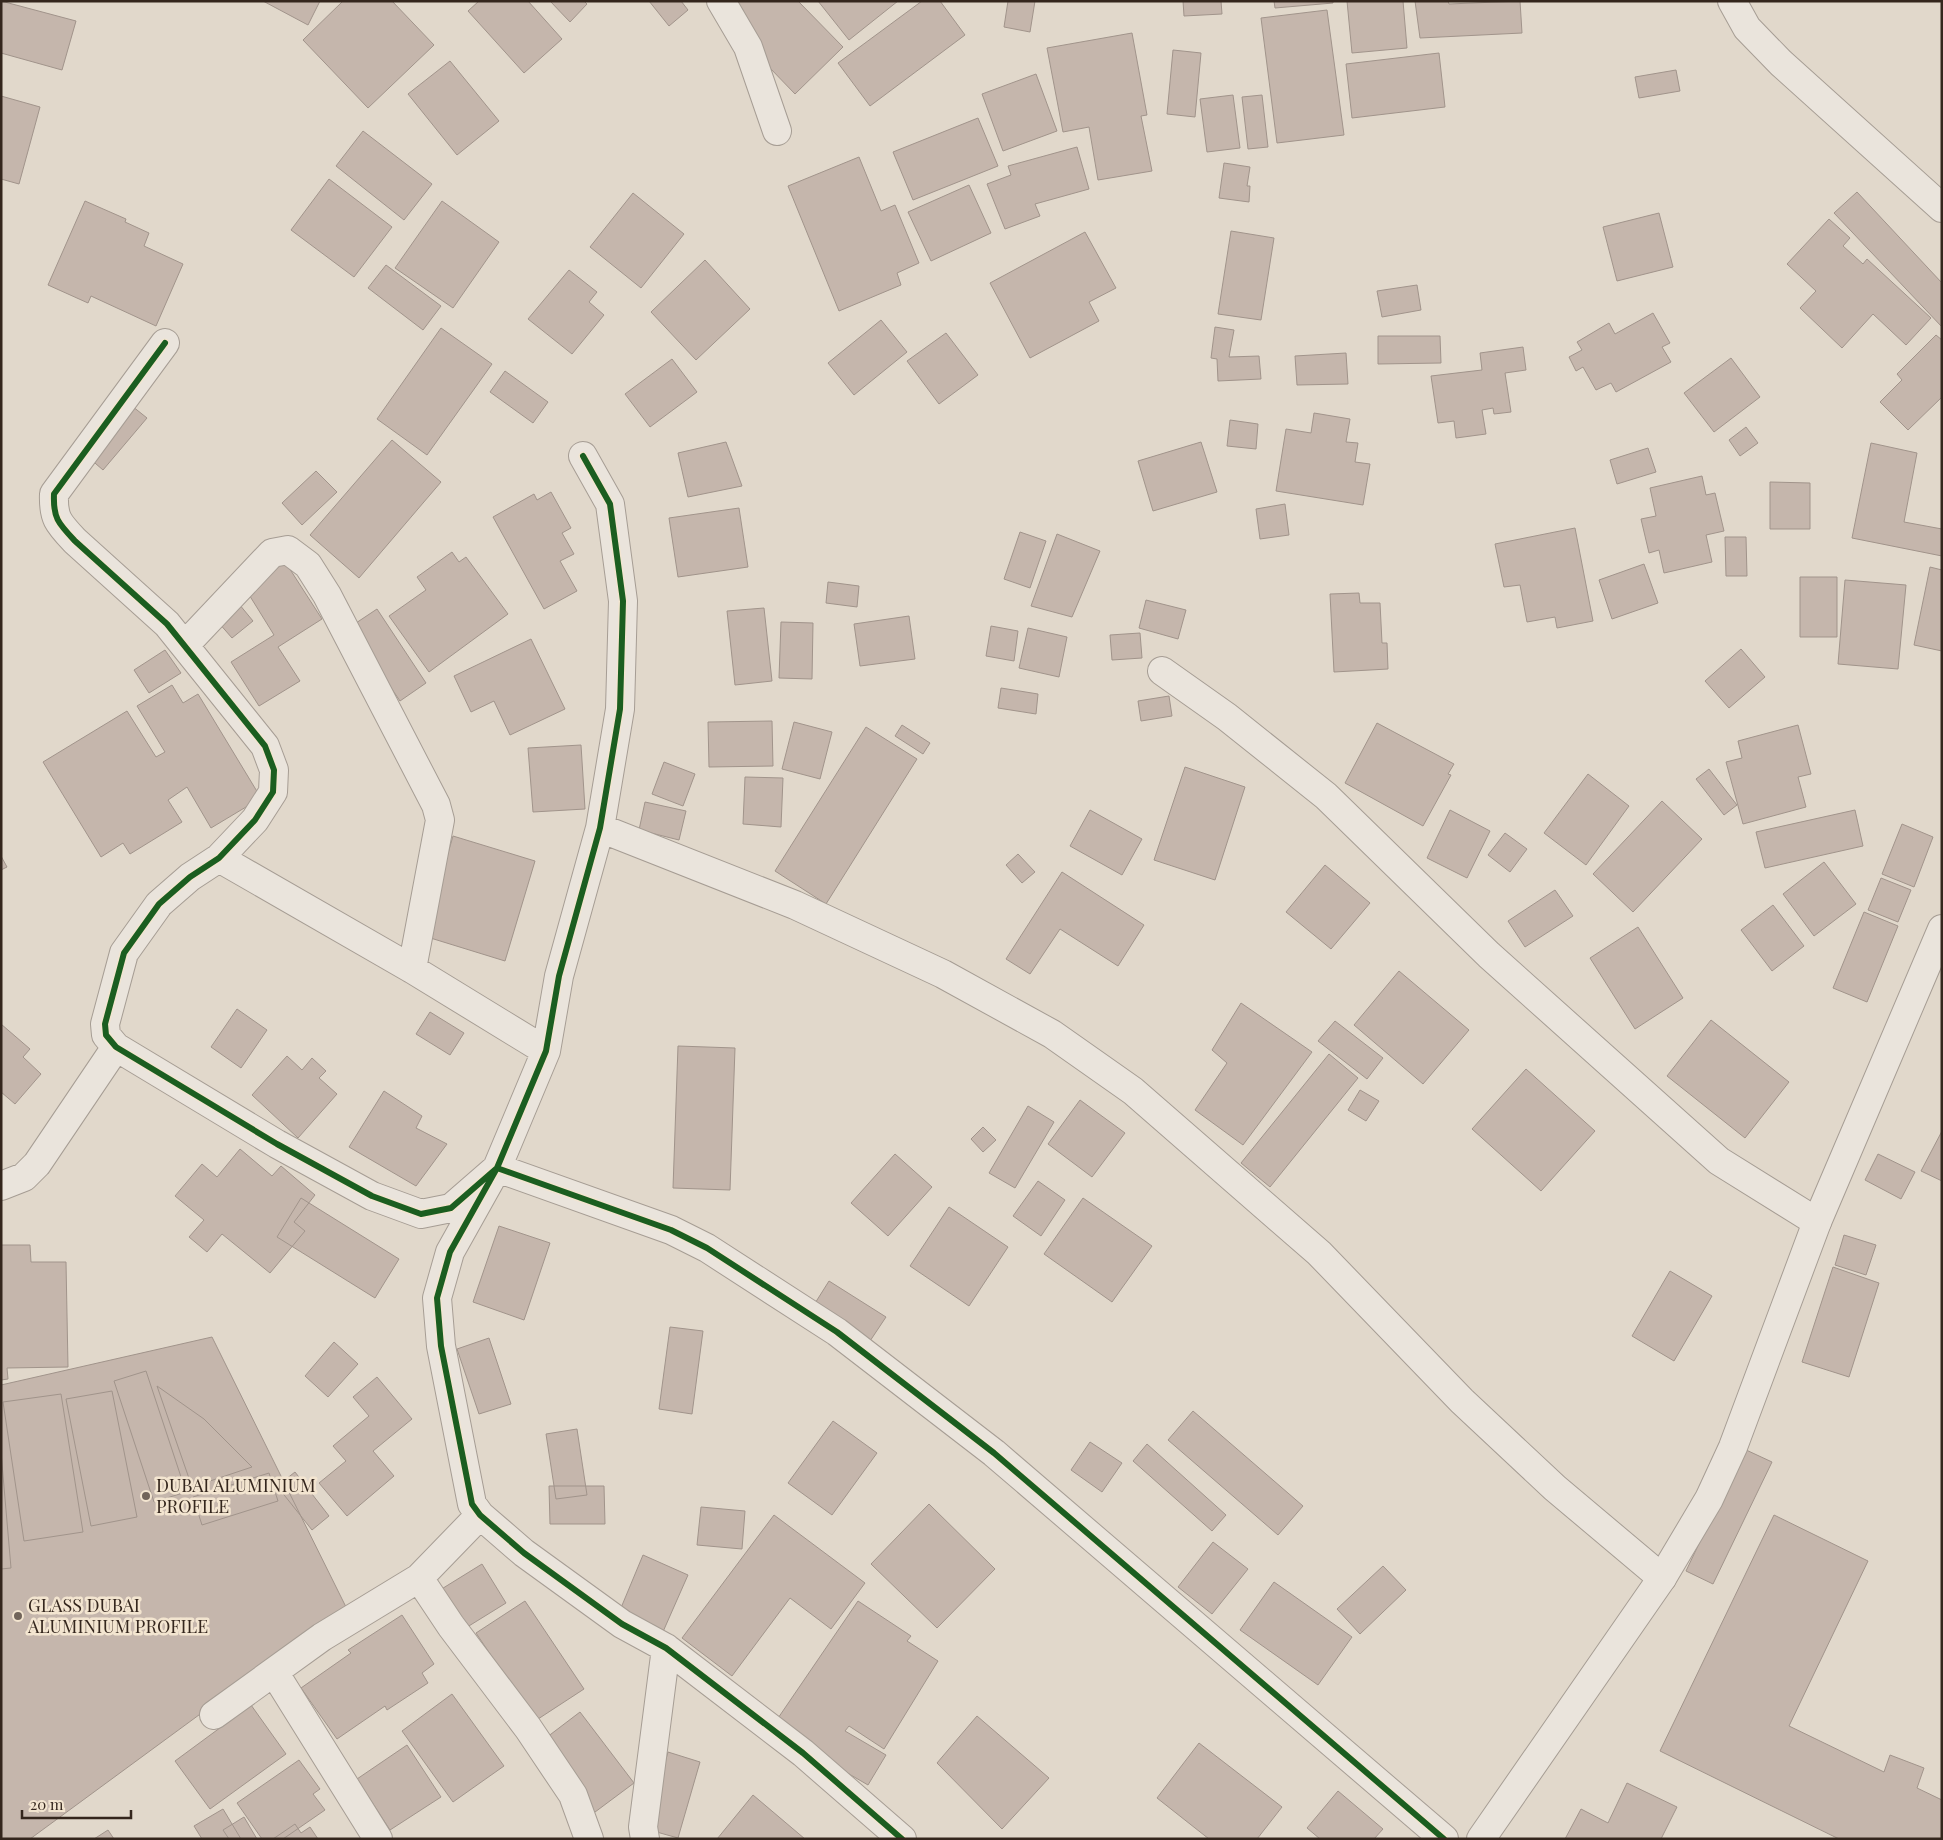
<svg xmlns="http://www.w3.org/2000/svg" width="1943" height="1840" font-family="'Playfair Display',serif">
  <rect width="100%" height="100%" fill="#e1d8cb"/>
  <path fill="#c5b6ac" stroke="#a1948b" d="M 1,1 L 76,21 L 62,70 L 1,53 Z
    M 263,1 L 320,1 L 308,25 Z
    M 343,1 L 392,1 L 434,45 L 368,108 L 303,40 Z
    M 479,1 L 528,1 L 562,39 L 524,73 L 468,11 Z
    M 550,1 L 584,1 L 587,4 L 570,22 Z
    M 649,1 L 681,1 L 688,10 L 669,26 Z
    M 727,1 L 798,1 L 843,47 L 795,94 L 716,12 Z
    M 818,1 L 898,1 L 849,40 Z
    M 922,1 L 940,1 L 965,35 L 870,106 L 838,63 Z
    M 1008,1 L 1035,1 L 1030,32 L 1004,27 Z
    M 1183,1 L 1221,1 L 1222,14 L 1184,16 Z
    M 1274,1 L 1333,1 L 1333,3 L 1275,8 Z
    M 1347,1 L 1403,1 L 1407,48 L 1352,53 Z
    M 1415,1 L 1448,1 L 1449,4 L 1520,1 L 1522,33 L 1420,38 Z
    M 1327,10 L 1344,135 L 1277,143 L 1261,18 Z
    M 1132,33 L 1147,115 L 1141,116 L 1152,171 L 1098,180 L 1089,127 L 1063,132 L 1047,48 Z
    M 1173,50 L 1201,53 L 1195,117 L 1167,114 Z
    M 1439,53 L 1445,107 L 1352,118 L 1346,64 Z
    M 450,61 L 499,121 L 457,155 L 408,94 Z
    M 1676,70 L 1680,91 L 1639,98 L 1635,77 Z
    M 1036,74 L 1057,131 L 1003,151 L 982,94 Z
    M 1233,95 L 1240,148 L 1207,152 L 1200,99 Z
    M 1262,95 L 1268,147 L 1248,149 L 1242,97 Z
    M 1,96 L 40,107 L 19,184 L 1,179 Z
    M 978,118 L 998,166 L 913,200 L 893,152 Z
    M 363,131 L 432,184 L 404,220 L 336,166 Z
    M 1077,147 L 1089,189 L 1035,204 L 1040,216 L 1005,229 L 987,184 L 1011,175 L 1008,166 Z
    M 859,157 L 881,211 L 895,205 L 919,263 L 897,273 L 901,285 L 839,311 L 788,186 Z
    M 1224,163 L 1250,167 L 1247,186 L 1250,186 L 1249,202 L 1219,198 Z
    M 329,179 L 392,227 L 354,277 L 291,230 Z
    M 969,185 L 991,233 L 931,261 L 908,212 Z
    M 1857,192 L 1942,283 L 1942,327 L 1834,213 Z
    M 633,193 L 684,234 L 641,288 L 590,247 Z
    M 85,201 L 126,219 L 125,222 L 149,233 L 144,246 L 183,264 L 156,326 L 91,296 L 88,303 L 48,285 Z
    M 442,201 L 499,242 L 453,308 L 395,268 Z
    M 1659,213 L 1673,267 L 1617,281 L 1603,227 Z
    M 1829,219 L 1850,238 L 1843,246 L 1863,264 L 1867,259 L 1931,318 L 1906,345 L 1873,314 L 1842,348 L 1800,308 L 1816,291 L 1787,264 Z
    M 1231,231 L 1274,238 L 1261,320 L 1218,314 Z
    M 1085,232 L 1116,288 L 1089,302 L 1099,321 L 1030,358 L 990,283 Z
    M 705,260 L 750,309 L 696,360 L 651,312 Z
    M 386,265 L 441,306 L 423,330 L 368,288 Z
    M 569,270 L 597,292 L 589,302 L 604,315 L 572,354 L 528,319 Z
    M 1417,285 L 1421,310 L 1382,317 L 1377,291 Z
    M 1653,313 L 1670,343 L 1662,347 L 1671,362 L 1616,392 L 1611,383 L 1596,390 L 1583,367 L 1576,371 L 1569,357 L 1582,350 L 1577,342 L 1609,323 L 1615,334 Z
    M 881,320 L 907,352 L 854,395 L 828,363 Z
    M 1215,327 L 1234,330 L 1229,357 L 1259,356 L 1261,379 L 1218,381 L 1217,359 L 1211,358 Z
    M 441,328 L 492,364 L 427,455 L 377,419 Z
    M 946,333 L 978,375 L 939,404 L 907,361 Z
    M 1936,335 L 1942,340 L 1942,397 L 1908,430 L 1880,402 L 1902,380 L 1897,374 Z
    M 1378,336 L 1440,336 L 1441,363 L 1378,364 Z
    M 1523,347 L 1526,370 L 1505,373 L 1511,412 L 1494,414 L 1493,408 L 1482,410 L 1486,434 L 1456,438 L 1454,421 L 1438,423 L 1431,376 L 1482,370 L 1480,353 Z
    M 1346,353 L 1348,384 L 1297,385 L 1295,356 Z
    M 1731,358 L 1760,397 L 1714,432 L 1684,393 Z
    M 672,359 L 697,392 L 650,427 L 625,394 Z
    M 505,371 L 548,402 L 533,423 L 490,392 Z
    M 132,406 L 147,418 L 103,470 L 88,457 Z
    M 1314,413 L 1350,419 L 1346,442 L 1358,443 L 1355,462 L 1370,464 L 1363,505 L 1276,491 L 1286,429 L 1311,433 Z
    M 1230,420 L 1258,424 L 1256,449 L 1227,446 Z
    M 1746,427 L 1758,443 L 1740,456 L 1729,440 Z
    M 392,440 L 441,482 L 359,578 L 310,535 Z
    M 726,442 L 742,486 L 688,497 L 678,453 Z
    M 1201,442 L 1217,492 L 1153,511 L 1138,461 Z
    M 1871,443 L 1917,453 L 1904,522 L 1942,529 L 1942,556 L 1852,538 Z
    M 1648,448 L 1656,472 L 1617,484 L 1610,460 Z
    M 316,471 L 337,492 L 302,525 L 282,503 Z
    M 1702,476 L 1706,495 L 1715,493 L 1724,531 L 1706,535 L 1712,562 L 1664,573 L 1659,550 L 1649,553 L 1641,519 L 1656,516 L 1650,488 Z
    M 1770,482 L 1810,483 L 1810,529 L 1770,529 Z
    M 551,492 L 571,528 L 562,533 L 574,554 L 560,561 L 577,591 L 544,609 L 493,517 L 534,494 L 537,500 Z
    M 1285,504 L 1289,535 L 1260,539 L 1256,509 Z
    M 739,508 L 748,567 L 678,577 L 669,518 Z
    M 1575,528 L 1593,621 L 1557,628 L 1555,617 L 1527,622 L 1520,585 L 1504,587 L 1495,544 Z
    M 1020,532 L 1046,541 L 1030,588 L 1004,579 Z
    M 1057,534 L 1100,551 L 1072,617 L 1031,606 Z
    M 1725,537 L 1746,537 L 1747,576 L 1726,576 Z
    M 452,552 L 459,562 L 466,557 L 508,614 L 429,672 L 389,616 L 426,590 L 417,577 Z
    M 284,560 L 322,619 L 278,647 L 300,681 L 259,706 L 231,662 L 274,635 L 243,585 Z
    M 1644,564 L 1658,603 L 1612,619 L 1599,580 Z
    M 1930,567 L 1942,570 L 1942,651 L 1914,645 Z
    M 1800,577 L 1837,577 L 1837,637 L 1800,637 Z
    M 1845,580 L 1906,585 L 1898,669 L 1838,664 Z
    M 828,582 L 859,586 L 857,607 L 826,603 Z
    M 1359,593 L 1360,603 L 1380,603 L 1382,643 L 1387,643 L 1388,669 L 1334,672 L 1330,594 Z
    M 1146,600 L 1186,610 L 1178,639 L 1139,628 Z
    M 239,604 L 253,621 L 232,638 L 218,622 Z
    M 764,608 L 772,681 L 735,685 L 727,611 Z
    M 377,609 L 426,683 L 400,701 L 350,627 Z
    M 909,616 L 915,659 L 860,666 L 854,624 Z
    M 781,622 L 813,623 L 812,679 L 779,678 Z
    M 991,626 L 1018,631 L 1014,661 L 986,656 Z
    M 1028,628 L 1067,637 L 1059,677 L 1019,668 Z
    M 1140,633 L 1142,658 L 1112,660 L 1110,635 Z
    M 531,639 L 565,709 L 510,735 L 494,701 L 471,712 L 454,676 Z
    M 1741,649 L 1765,677 L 1729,708 L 1705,681 Z
    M 165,650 L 181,673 L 149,693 L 134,670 Z
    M 172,685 L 183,703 L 198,694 L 261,798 L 211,828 L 187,787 L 168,800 L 182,822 L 130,854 L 123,843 L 101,857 L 43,762 L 127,711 L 156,757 L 165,752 L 137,706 Z
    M 1001,688 L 1038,694 L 1036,714 L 998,708 Z
    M 1169,696 L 1172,716 L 1141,721 L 1138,701 Z
    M 772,721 L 773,766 L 709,767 L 708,722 Z
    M 794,722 L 832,732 L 820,779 L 782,769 Z
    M 1377,723 L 1454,764 L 1448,774 L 1451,775 L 1423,826 L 1345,783 Z
    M 902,725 L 930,743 L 923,754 L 895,736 Z
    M 1798,725 L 1811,774 L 1798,777 L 1806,807 L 1743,824 L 1726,762 L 1742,758 L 1738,741 Z
    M 866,727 L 917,759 L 826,904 L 775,871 Z
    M 581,745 L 585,809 L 533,812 L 528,748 Z
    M 664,762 L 695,774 L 683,806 L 652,794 Z
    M 1185,767 L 1245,787 L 1215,880 L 1154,860 Z
    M 1709,769 L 1737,805 L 1724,815 L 1696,779 Z
    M 1588,774 L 1629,806 L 1586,865 L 1544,833 Z
    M 745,777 L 783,778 L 781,827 L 743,824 Z
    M 1662,801 L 1702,839 L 1633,912 L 1593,874 Z
    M 645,802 L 686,811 L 679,840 L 639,830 Z
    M 1090,810 L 1142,839 L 1122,875 L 1070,846 Z
    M 1450,810 L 1490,831 L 1467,878 L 1427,858 Z
    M 1855,810 L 1863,846 L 1765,868 L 1756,832 Z
    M 1902,824 L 1933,837 L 1914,887 L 1882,874 Z
    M 1505,833 L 1527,849 L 1510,872 L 1488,855 Z
    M 453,836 L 535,861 L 505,961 L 424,936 Z
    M 1018,854 L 1035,872 L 1022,883 L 1006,865 Z
    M 1,856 L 7,867 L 1,870 Z
    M 1824,862 L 1856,904 L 1814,936 L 1783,894 Z
    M 1325,865 L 1370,903 L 1331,949 L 1286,912 Z
    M 1062,872 L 1144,925 L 1118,966 L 1060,929 L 1030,974 L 1006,959 Z
    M 1881,878 L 1911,890 L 1898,922 L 1868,910 Z
    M 1555,890 L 1573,916 L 1525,947 L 1508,921 Z
    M 1773,905 L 1804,946 L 1772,971 L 1741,930 Z
    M 1864,912 L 1898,926 L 1867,1002 L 1833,988 Z
    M 1638,927 L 1683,998 L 1635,1029 L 1590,958 Z
    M 1399,971 L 1469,1030 L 1423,1084 L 1354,1025 Z
    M 1241,1003 L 1312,1052 L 1243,1145 L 1195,1110 L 1227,1063 L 1212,1050 Z
    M 237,1009 L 267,1030 L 241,1068 L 211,1047 Z
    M 430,1012 L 464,1033 L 450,1055 L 416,1034 Z
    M 1711,1020 L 1789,1082 L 1745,1138 L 1667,1076 Z
    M 1335,1021 L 1383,1058 L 1367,1079 L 1318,1041 Z
    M 1,1024 L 30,1049 L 23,1057 L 41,1074 L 15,1104 L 1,1092 Z
    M 678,1046 L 735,1048 L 730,1190 L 673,1188 Z
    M 1329,1054 L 1358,1078 L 1270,1187 L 1241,1163 Z
    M 287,1056 L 302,1070 L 312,1058 L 326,1071 L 319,1078 L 337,1094 L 298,1138 L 252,1095 Z
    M 1526,1069 L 1595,1131 L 1541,1191 L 1472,1129 Z
    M 1360,1090 L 1379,1101 L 1366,1121 L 1348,1110 Z
    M 384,1091 L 422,1116 L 416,1128 L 447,1144 L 416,1186 L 349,1147 Z
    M 1080,1100 L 1125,1133 L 1092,1177 L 1048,1144 Z
    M 1028,1106 L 1054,1122 L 1015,1188 L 989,1173 Z
    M 983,1127 L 996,1140 L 983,1152 L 971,1139 Z
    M 1942,1131 L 1942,1181 L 1921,1171 Z
    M 240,1149 L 272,1176 L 281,1166 L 315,1195 L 294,1222 L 305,1231 L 270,1273 L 222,1234 L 207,1252 L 189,1237 L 204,1220 L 175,1196 L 202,1164 L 217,1177 Z
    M 895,1154 L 932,1187 L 888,1236 L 851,1203 Z
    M 1878,1154 L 1915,1172 L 1901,1199 L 1865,1180 Z
    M 1038,1181 L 1065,1200 L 1041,1236 L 1013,1216 Z
    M 301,1198 L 399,1259 L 375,1298 L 277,1237 Z
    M 1083,1198 L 1152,1246 L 1112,1302 L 1044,1254 Z
    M 949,1207 L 1008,1247 L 969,1306 L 910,1266 Z
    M 499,1226 L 550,1243 L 524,1320 L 473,1302 Z
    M 1844,1235 L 1876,1245 L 1866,1275 L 1835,1265 Z
    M 1,1245 L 30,1245 L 31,1262 L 66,1262 L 68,1367 L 7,1368 L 8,1379 L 1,1380 Z
    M 1833,1267 L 1879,1283 L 1849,1377 L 1802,1362 Z
    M 1670,1271 L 1712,1296 L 1674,1361 L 1632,1336 Z
    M 829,1281 L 886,1317 L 868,1344 L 812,1308 Z
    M 670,1327 L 703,1331 L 692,1414 L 659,1409 Z
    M 212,1337 L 346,1607 L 30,1839 L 1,1839 L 1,1385 Z
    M 489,1338 L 511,1404 L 479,1414 L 457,1349 Z
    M 334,1342 L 358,1364 L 328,1397 L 305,1376 Z
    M 146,1371 L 186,1492 L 154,1502 L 114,1381 Z
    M 377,1377 L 412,1419 L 373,1451 L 394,1476 L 347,1516 L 319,1483 L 346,1461 L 333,1446 L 369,1416 L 353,1397 Z
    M 157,1386 L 204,1419 L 252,1467 L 192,1487 Z
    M 112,1391 L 137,1517 L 91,1526 L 66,1399 Z
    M 61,1394 L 83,1532 L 24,1541 L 3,1402 Z
    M 1193,1411 L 1303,1506 L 1278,1535 L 1168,1440 Z
    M 833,1421 L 877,1453 L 832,1515 L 788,1483 Z
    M 577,1429 L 587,1495 L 556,1499 L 546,1434 Z
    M 1090,1442 L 1122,1463 L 1102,1492 L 1071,1470 Z
    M 1147,1444 L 1226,1515 L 1212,1531 L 1133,1461 Z
    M 1744,1449 L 1772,1462 L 1713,1584 L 1686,1571 Z
    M 1,1452 L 11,1568 L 1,1569 Z
    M 295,1472 L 329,1516 L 312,1530 L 277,1486 Z
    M 269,1473 L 278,1501 L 202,1525 L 193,1497 Z
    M 549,1486 L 604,1486 L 605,1524 L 550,1524 Z
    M 929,1504 L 995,1569 L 937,1628 L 871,1564 Z
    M 701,1507 L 745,1511 L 742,1549 L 697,1545 Z
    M 774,1515 L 865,1583 L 831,1629 L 790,1598 L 732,1676 L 682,1638 Z
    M 1774,1515 L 1868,1561 L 1789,1726 L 1884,1772 L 1890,1755 L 1924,1768 L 1917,1788 L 1942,1800 L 1942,1839 L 1839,1839 L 1660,1751 Z
    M 1213,1542 L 1248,1569 L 1212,1614 L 1178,1587 Z
    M 643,1555 L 688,1575 L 662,1634 L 618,1615 Z
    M 482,1564 L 506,1603 L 464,1629 L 440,1590 Z
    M 1383,1566 L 1406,1590 L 1360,1634 L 1337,1609 Z
    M 1274,1582 L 1352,1637 L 1318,1685 L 1240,1630 Z
    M 525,1601 L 584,1689 L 535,1721 L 476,1633 Z
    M 858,1601 L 911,1636 L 907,1641 L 938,1661 L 884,1749 L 849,1726 L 845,1731 L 886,1755 L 868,1785 L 825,1760 L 774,1724 Z
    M 402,1615 L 434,1664 L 422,1673 L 428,1683 L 387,1710 L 385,1706 L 337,1739 L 301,1688 L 351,1653 L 348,1650 Z
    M 452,1694 L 504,1766 L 453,1802 L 402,1731 Z
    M 251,1705 L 286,1754 L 210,1809 L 175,1761 Z
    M 580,1712 L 634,1783 L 587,1818 L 534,1747 Z
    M 977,1716 L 1049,1778 L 1002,1829 L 937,1763 Z
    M 1199,1743 L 1282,1807 L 1257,1839 L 1209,1839 L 1157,1798 Z
    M 407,1745 L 441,1797 L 390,1830 L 357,1779 Z
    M 668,1752 L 700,1762 L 678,1838 L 646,1829 Z
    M 299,1760 L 320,1789 L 313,1794 L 325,1810 L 283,1839 L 262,1839 L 237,1803 Z
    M 1627,1783 L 1677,1807 L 1661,1839 L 1565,1839 L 1581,1809 L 1608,1823 Z
    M 1338,1791 L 1383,1829 L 1374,1839 L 1320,1839 L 1307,1828 Z
    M 753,1795 L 805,1839 L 717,1839 Z
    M 223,1809 L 241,1839 L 202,1839 L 194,1826 Z
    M 244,1817 L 257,1839 L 229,1839 L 223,1830 Z
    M 295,1824 L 301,1833 L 310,1827 L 318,1839 L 273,1839 Z
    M 108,1830 L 114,1839 L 94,1839 Z"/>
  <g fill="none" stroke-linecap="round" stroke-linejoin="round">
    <defs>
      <path id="minor" d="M 721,1 L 748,47 L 777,131
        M 165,343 L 54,494 C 53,518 58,523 75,541 L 167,624 L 265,746 L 274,770 L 273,792 L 255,820 L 219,858 L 190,877 L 159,904 L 124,953 L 105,1024 L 106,1035 L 116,1047 L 277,1144 L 372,1196 L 421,1214 L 451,1208 L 497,1168 L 671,1230 L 707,1248 L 837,1332 L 994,1453 L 1444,1839
        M 583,456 L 610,504 L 623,601 L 620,709 L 600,828 L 559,976 L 546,1051 L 497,1168 L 450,1252 L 437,1298 L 441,1346 L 472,1504 L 480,1515 L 524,1553 L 622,1624 L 666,1648 L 803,1753 L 902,1839
        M 185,645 L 272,553 L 288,550 L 308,565 L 327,595 L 436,805 L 440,820 L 412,969
        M 1162,671 L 1227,717 L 1326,796 L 1489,955 L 1719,1161 L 1817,1222
        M 600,828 L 795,905 L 943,974 L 1052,1034 L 1133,1091 L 1319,1253 L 1462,1401 L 1555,1488 L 1662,1578
        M 219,858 L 412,969 L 546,1051
        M 1,1186 L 24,1177 L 37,1164 L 116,1047
        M 419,1578 L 451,1626 L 528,1728 L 573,1795 L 589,1839
        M 274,1672 L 378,1839
        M 214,1715 L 322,1637 L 419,1578 L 480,1515
        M 645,1839 L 643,1827 L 666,1648"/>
      <path id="tertiary" d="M 1732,1 L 1747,28 L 1781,63 L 1942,208
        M 1481,1839 L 1662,1578 L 1709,1499 L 1733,1447 L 1817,1222 L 1942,929"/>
    </defs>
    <use href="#minor" stroke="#a69d94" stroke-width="30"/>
    <use href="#tertiary" stroke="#a69d94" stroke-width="30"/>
    <use href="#minor" stroke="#eae4dc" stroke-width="28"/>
    <use href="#tertiary" stroke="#eae4dc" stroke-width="28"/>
    <defs>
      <path id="cycleway" d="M 165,343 L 54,494 C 53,518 58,523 75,541 L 167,624 L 265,746 L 274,770 L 273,792 L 255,820 L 219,858 L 190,877 L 159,904 L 124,953 L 105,1024 L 106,1035 L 116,1047 L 277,1144 L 372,1196 L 421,1214 L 451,1208 L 497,1168 L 671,1230 L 707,1248 L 837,1332 L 994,1453 L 1444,1839
        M 583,456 L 610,504 L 623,601 L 620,709 L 600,828 L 559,976 L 546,1051 L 497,1168 L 450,1252 L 437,1298 L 441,1346 L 472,1504 L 480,1515 L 524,1553 L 622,1624 L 666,1648 L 803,1753 L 902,1839"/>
    </defs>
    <use href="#cycleway" stroke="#f3e5d0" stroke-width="9"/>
    <use href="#cycleway" stroke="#1b5e20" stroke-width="6"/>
  </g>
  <g fill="#71645a" stroke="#f3e5d0" stroke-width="2">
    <circle cx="146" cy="1496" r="5"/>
    <circle cx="18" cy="1616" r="5"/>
  </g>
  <g text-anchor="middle" stroke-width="5" stroke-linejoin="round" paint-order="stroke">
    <g font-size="18" fill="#34261d" stroke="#f3e5d0" text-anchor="start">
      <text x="156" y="1492">DUBAI ALUMINIUM<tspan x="156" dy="21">PROFILE</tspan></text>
      <text x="28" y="1612">GLASS DUBAI<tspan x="28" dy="21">ALUMINIUM PROFILE</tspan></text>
    </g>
  </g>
  <rect width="1943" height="1840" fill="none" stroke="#34261d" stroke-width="5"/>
  <path d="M22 1810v8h109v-8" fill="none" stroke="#34261d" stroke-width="2.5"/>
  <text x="30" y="1810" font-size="15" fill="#34261d" stroke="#f3e5d0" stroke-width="4" paint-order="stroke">20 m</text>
</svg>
